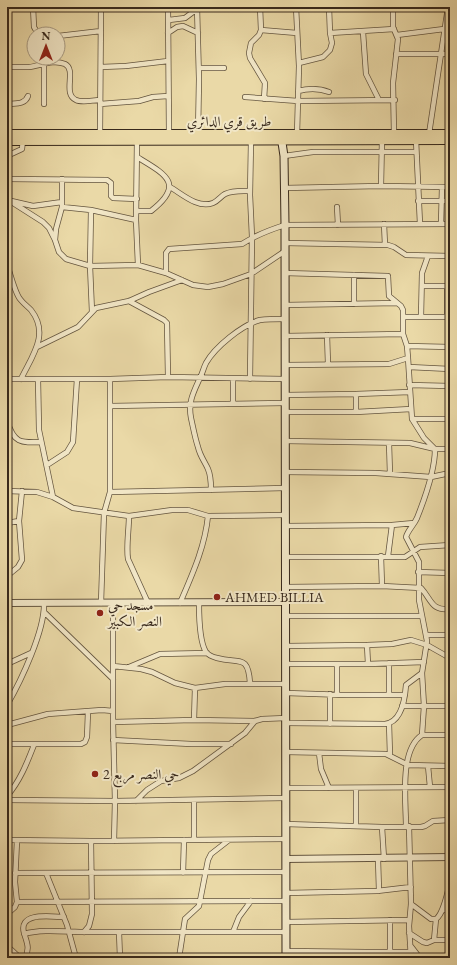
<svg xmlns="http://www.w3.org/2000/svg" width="457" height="965" font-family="'EB Garamond',Amiri,serif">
  <rect width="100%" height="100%" fill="#ead9a7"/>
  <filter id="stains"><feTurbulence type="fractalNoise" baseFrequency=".005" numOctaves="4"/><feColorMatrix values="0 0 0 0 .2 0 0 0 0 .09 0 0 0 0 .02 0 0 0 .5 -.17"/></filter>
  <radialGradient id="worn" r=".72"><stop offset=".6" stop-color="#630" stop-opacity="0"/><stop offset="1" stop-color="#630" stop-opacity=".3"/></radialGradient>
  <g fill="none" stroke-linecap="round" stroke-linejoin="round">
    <defs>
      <path id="minor" d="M 33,7 L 34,27 L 38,34
        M 168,7 L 169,134
        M 197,7 L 199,79 L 198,134
        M 260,7 L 261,30 L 259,35 L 251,43 L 249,53 L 250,58 L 265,83 L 264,99
        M 296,7 L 299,66 L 297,134
        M 393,7 L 393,27 L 398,39 L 393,83 L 394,133
        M 169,20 L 185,18 L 197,9
        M 261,30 L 297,33
        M 363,32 L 366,74 L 379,100
        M 168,33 L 177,27 L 183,26 L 198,33
        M 330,33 L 394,29
        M 397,35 L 444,29
        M 58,36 L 101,31
        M 396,54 L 450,54
        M 44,63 L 44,104
        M 299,63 L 323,57 L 330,50 L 332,43 L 330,33 L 329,7
        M 7,67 C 14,67 21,67 29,67 C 40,66 53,59 65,64 C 77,70 62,94 76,100 C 82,103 93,100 100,100
        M 101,67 L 126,66 L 168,61
        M 199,68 L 224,68
        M 298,91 C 309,88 319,88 329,92
        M 245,97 L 298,101 L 395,100
        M 7,104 C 15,103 25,105 28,96
        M 100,104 L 139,101 L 153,97 L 168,96
        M 429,134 L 448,7
        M 100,135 L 101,7
        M 137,140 L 136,220 L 138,265
        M 416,140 L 420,224
        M 284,156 L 313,152 L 416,152
        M 7,161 L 9,155 L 22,149 L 23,140
        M 7,179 L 107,180 L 111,183 L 111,196 L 113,198 L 137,199
        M 381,186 L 382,140
        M 170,187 C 182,194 198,209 213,203 C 218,201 221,196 225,194 C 233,190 242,191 250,191
        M 284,188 L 381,186 L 450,187
        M 7,200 L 33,206 L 62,202
        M 10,201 L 43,222 L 49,228 L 55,240 L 59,252 L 66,259 L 90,266 L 138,265 L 166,273 L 193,285 L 208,287 L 223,284 L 251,274 L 285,251
        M 418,201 L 450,201
        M 62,207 L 91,210 L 136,220
        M 337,207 L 338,225
        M 91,210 L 90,266 L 92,312
        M 137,211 L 151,211 C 186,184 165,174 137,157
        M 384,224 L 385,245
        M 441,224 L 442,187
        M 55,240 L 56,229 L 62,207 L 62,179
        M 285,243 L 388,245 L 394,247 L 406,255 L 450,256
        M 7,264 C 10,273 15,293 20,299 C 23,303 27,306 31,310 C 50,334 32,356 21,379
        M 166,273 L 166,253 L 169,249 L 242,244 C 256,235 269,230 285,225 L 450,224
        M 285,273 L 388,276 L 389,296 L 401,306 L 403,310 L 403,334 L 407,346 L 408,358 L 412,419 L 424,438 L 435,449 C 435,471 425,498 417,518 C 414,525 408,530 406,537 L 419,562 L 419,600 L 427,641 L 422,673 L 424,706 L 422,735 C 399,750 406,801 406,827
        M 354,275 L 354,304
        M 422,286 L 450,286
        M 129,301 L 164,320 L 167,323 L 168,377
        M 285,305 L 397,303
        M 403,317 L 450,317
        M 421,317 L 422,273 L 428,256
        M 447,317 L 447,286
        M 327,335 L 328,364
        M 285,336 L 403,334
        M 407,346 L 450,347
        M 37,347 L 78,327 L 96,308 L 129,301 L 149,292 L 182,280
        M 285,365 L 389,364 L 408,358
        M 409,367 L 450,369
        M 7,379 L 110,379 L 168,377 L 285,379
        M 38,379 L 39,430 L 53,497
        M 233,379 L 233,404
        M 250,379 L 252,237 L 250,195 L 251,141
        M 409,385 L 450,386
        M 285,395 L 356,394 L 410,392
        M 110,406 L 285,403
        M 285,412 L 356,412 L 356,394
        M 356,412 L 411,409
        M 412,419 L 450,419
        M 7,421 C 14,443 20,443 41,442
        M 285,441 L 410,443 L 435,449 L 450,449
        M 389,443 L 390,474
        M 47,465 L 67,452 L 73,442 L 77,379
        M 285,472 L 376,473 L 431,477 L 450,473
        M 211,490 C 211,483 211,476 208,469 C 205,462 200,456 198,447 C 195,438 193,427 191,418 C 188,403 193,393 199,380 C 202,375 203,369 206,363 C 215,347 242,325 260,320 C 268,319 277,319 285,319
        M 7,491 L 37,492 L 53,497 L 73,508 L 129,516 L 172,510 L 188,510 L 208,516 L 285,515
        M 110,492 L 285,488
        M 129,516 C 129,529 126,547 128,559 L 148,603
        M 7,523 L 19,521
        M 285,526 L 392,525 L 414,523
        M 388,556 L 392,525
        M 285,557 L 405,557 L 420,547 L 450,545
        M 418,572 L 450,573
        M 7,576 L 18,567 L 22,560 L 19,521 L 22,491
        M 382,586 L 421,588 C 432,600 431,611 450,609
        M 285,587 L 382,586 L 381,556
        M 101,603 L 104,513 L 110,492 L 110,379
        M 113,603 L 113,722 L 115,801 L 114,841
        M 180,603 C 192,575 205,547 208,516
        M 199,603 C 199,616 199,641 206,652 C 209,656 213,657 217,658 C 240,664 248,654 250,683
        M 44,612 L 113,679
        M 285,616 L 422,616
        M 426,635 L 450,635
        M 286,646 L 367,645 L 392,644 L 411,640 L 427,645 L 450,658
        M 389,663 L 389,695
        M 7,664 L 31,653
        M 286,664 L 368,664 L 367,645
        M 368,664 L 424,662
        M 337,665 L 337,694
        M 113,666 L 141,669 L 152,672 L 175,683 L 195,688 L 225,684 L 286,684
        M 129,667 L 160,654 L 207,653
        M 286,693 L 346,695 L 405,695
        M 330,694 L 330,724
        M 7,705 C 21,681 45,630 44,603
        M 402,706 L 450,706
        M 194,720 L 195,688
        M 113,722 L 194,720 L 255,721 L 262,719 L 286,718
        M 286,723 L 385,724 C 402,722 405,699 406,685 L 422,673
        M 389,723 L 390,755
        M 7,725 L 48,714 L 102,710 L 113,711
        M 422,735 L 450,735
        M 113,740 L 191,744 L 231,744
        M 7,744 L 81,744 L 85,742 L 87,737 L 88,712
        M 286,752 L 386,754 L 408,765 L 450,766
        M 319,753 L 321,769 L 329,788
        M 428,766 L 430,787
        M 286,788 L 450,787
        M 356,788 L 356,826
        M 7,796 C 20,781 27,763 34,745
        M 7,800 L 115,801 L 286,798
        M 136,801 L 147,790 L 161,781 L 179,778 L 193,771 L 245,733 L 255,721
        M 194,801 L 194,840
        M 286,824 L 382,827 L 384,859
        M 409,826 L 411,904 L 409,926 L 411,958
        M 382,827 L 421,827 L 425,826 L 433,821 L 450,820
        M 7,840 L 91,841 L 286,839
        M 378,859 L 379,891
        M 15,873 L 286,872
        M 46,873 L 67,925 L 76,958
        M 183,873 L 184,840
        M 286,893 L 377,891 L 411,887
        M 17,902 L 286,901
        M 411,904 L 431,919 L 436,919 C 444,913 447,893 450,883
        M 442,910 L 450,910
        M 7,914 L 15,907 L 17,902 L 15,882 L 17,841
        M 286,922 L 409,920
        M 84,932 L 89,926 L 92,914 L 91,841
        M 119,932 L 120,958
        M 233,932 L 239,917 L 251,901
        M 409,933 L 423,942 L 427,943 L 434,940 L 450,940
        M 24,934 C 45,928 72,933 94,932 C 158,932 222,932 286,932
        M 434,940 L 436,919
        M 410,945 L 420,958
        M 7,946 L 20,958
        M 286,951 L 366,952 L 411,952
        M 390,952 L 390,920
        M 25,958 C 30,948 27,943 24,933 C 18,911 52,917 64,917
        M 179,958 L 185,919 L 199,906 L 208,860 L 211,854 L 229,840"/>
      <path id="tertiary" d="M 7,603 L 285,602
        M 286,859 L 450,857"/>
      <path id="secondary" d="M 281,136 L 284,156 L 285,225 L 286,958"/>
      <path id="trunk" d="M 7,134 L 450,134
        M 7,141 L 450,140"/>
    </defs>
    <use href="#minor" stroke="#64553f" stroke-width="6"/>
    <use href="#tertiary" stroke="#64553f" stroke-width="8"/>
    <use href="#secondary" stroke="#38291c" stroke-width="9"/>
    <use href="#trunk" stroke="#38291c" stroke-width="10"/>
    <use href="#minor" stroke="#f1e6c6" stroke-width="4.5"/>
    <use href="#tertiary" stroke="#f1e6c6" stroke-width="6"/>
    <use href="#secondary" stroke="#f1e6c6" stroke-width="7"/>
    <use href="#trunk" stroke="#ead9a7" stroke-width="8"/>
  </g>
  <g fill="#8f2418" stroke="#f1e6c6" stroke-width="1.5">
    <circle cx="217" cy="597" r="4"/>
    <circle cx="100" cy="613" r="4"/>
    <circle cx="95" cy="774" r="4"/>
  </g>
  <g text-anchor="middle" stroke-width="4" stroke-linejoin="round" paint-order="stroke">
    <g font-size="14" fill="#38291c" stroke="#f1e6c6">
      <text x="229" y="126">طريق قري الدائري</text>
    </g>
    <g font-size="14" fill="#38291c" stroke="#f1e6c6" text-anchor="start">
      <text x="225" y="602">AHMED BILLIA</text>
      <text x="108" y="610">مسجد حي<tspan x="108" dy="16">النصر الكبير</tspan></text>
      <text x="103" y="779">حي النصر مربع 2</text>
    </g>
  </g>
  <rect width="457" height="965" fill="none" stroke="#ead9a7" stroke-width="24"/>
  <rect x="8" y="8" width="441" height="949" fill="none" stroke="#38291c" stroke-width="2"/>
  <rect x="12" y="12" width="433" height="941" fill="none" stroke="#38291c"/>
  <g transform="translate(46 46)"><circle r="19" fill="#f1e6c6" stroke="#a79a82"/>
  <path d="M0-3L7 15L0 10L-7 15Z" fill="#8f2418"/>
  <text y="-6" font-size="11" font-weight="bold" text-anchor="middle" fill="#38291c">N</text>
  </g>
  <rect width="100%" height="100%" filter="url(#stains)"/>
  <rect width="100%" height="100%" fill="url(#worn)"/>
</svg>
